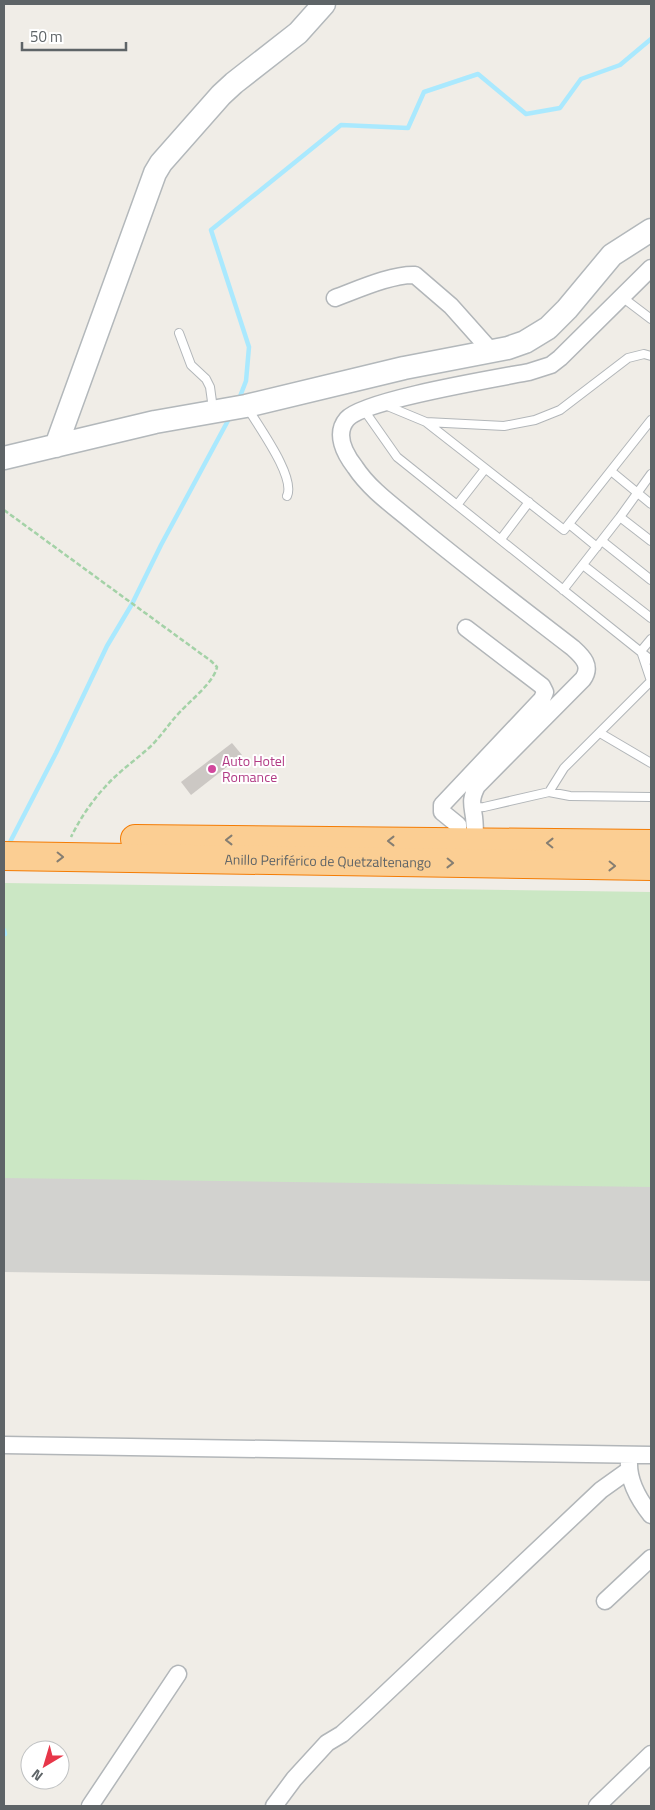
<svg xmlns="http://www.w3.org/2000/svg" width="655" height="1810" font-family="'Titillium Web',sans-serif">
  <rect width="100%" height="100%" fill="#f0ede7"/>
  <path fill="#cbe7c4" d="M 4,883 L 651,892 L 651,1209 L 623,1212 L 4,1203 Z"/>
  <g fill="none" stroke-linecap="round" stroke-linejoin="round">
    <path stroke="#aae9fe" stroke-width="4.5" d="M 239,399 L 246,381 L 249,347 L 211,230 L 341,125 L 408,128 L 424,92 L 478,74 L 526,114 L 560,108 L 581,79 L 620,65 L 651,39
      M 8,846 L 56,753 L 107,646 L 132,604 L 161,545 L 231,415
      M 4,930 L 5,934"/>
    <path stroke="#d2d2cf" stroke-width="38" d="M 584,1233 L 627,1230 L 651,1223"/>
    <path stroke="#d2d2cf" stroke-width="94" d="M 4,1225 L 651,1234"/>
  </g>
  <path fill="#ccc8c4" d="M 232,743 L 242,755 L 191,795 L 181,782 Z"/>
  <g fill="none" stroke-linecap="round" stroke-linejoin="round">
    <defs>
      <path id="lane" d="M 622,297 L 651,319
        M 179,333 L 191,365 L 206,379 L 210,387 L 213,409
        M 385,405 L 426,422 L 504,426 L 535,420 L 560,410 L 628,358 L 644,354 L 651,356
        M 247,407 C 258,426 296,477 287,496
        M 364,410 L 397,457 L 651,660
        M 426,422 L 564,530 L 651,420
        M 611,471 L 651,504
        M 457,505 L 485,469
        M 620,517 L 651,541
        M 569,524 L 597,547
        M 501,539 L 529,502
        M 602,541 L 651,580
        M 583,565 L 651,618
        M 563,590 L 620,517 L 651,474
        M 651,639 L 641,651 L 651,681
        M 600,733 L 651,763
        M 549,792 L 564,768 L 651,681
        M 471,808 L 484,807 L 549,792 L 570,796 L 651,797"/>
      <path id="street" d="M 335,298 C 357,290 392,274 415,275 L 451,306 L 492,352
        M 458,842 L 458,825 L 442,812 L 442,805 L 542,699 L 545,692 L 542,686 L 466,628
        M 475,842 C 475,834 475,825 474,817 C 472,803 470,800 477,786 L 583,679 C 592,666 583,657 573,648 C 520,607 467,567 415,524 C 395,507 370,490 355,467 C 345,454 334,434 347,419 C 363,400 498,378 529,372 L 551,365 L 560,358 L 651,268
        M 4,1445 L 651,1455
        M 629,1461 C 628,1481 639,1500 651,1515
        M 605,1601 L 651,1558
        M 90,1806 L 178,1674
        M 274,1806 L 294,1779 L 327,1743 L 342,1734 L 366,1712 L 601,1490 L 629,1470
        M 597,1806 L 651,1754"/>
      <path id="secondary" d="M 56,446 L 155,173 L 161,163 L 221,95 L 234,83 L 298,33 L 324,4
        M 4,458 L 155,422 L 246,406 L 404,368 L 508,348 L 525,342 L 548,328 L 567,309 L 612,255 L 651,230"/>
      <g id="highway">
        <path d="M 135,839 L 651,844"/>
        <path id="s1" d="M 4,856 L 651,866"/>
      </g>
    </defs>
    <use href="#lane" stroke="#b2b6b9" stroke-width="10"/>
    <use href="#street" stroke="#b2b6b9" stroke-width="19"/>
    <use href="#secondary" stroke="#b3b8bb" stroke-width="25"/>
    <use href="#highway" stroke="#f47c04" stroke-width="30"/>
    <path stroke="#a4d2a7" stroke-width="2.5" stroke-dasharray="5 2.5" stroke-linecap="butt" d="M 4,510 L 211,661 L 217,667 C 214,682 191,700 181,711 C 170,722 162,735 151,746 C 136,760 119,771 105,787 C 91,802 80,819 71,837"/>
    <use href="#lane" stroke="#fff" stroke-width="8"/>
    <use href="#street" stroke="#fff" stroke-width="16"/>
    <use href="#secondary" stroke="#fff" stroke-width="22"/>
    <use href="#highway" stroke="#fbce93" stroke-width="28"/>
  </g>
  <defs><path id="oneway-chevron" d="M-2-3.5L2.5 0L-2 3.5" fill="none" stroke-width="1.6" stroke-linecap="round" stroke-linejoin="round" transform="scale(1.25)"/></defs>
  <g stroke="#857e72">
    <use href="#oneway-chevron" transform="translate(229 840) rotate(-180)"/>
    <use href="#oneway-chevron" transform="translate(391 841) rotate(-180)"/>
    <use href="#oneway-chevron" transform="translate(550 843) rotate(-179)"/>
    <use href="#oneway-chevron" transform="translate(60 857) rotate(1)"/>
    <use href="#oneway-chevron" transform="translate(450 863) rotate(1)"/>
    <use href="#oneway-chevron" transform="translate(612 866) rotate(1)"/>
  </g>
  <circle fill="#d1479c" stroke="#fff" stroke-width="2" cx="212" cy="769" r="5"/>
  <g text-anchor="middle" stroke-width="4" stroke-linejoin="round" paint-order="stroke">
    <g font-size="14" fill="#b23c85" stroke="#fff" text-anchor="start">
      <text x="222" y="766">Auto Hotel<tspan x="222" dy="16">Romance</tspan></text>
    </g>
    <g font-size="14" fill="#5e6467" stroke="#fff">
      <text dy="5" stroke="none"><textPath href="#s1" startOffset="324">Anillo Periférico de Quetzaltenango</textPath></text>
    </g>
  </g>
  <rect width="655" height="1810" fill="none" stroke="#5e6467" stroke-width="10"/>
  <g transform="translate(45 1765) rotate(218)"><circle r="24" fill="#ffffff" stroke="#bfc1c2"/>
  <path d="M0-4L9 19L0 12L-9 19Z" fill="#e73649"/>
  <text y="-8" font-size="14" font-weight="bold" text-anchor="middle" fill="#5e6467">N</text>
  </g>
  <path d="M22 42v8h104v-8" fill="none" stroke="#5e6467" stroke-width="2.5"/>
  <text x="30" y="42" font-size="15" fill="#5e6467" stroke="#ffffff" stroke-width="4" paint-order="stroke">50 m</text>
</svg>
